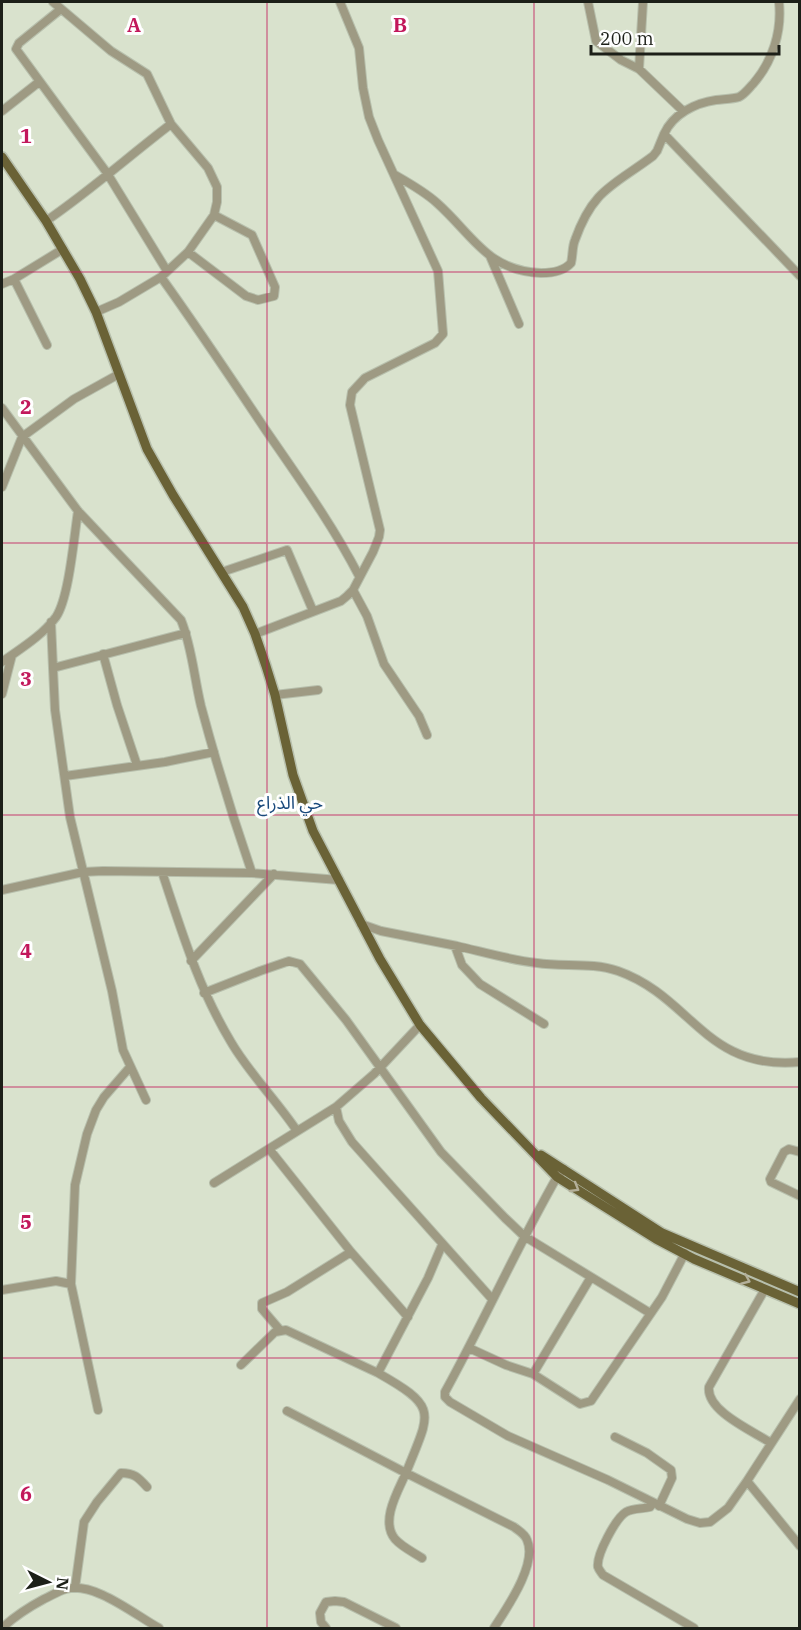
<svg xmlns="http://www.w3.org/2000/svg" width="801" height="1630" font-family="'IBM Plex Serif','Noto Sans Arabic',serif">
  <rect width="100%" height="100%" fill="#d9e2cd"/>
  <g fill="none" stroke-linecap="round" stroke-linejoin="round">
    <defs>
      <path id="minor" d="M 53,2 L 111,51 L 147,74 L 171,124 L 208,168 L 217,187 L 217,202 L 214,215 L 188,252 L 161,277 L 119,302 L 96,312
        M 588,2 L 596,41 L 621,60 L 639,69 L 683,111
        M 779,2 C 782,31 773,61 753,84 C 749,88 745,94 739,97 C 733,99 724,99 716,100 C 695,103 673,114 664,134 L 800,276
        M 61,9 L 19,43 L 16,49 L 107,173 L 167,271
        M 639,69 L 643,2
        M 2,111 L 39,82
        M 395,175 C 409,183 425,192 437,203 C 473,235 487,271 541,273 C 552,273 564,271 571,263 C 573,255 572,247 575,240 C 593,189 613,186 653,156 L 657,151 L 664,134
        M 46,221 C 90,191 129,156 171,124
        M 188,252 L 246,296 L 258,300 L 274,296 L 275,287 L 252,235 L 214,215
        M 490,256 L 519,324
        M 161,277 C 197,327 231,378 265,429 C 298,477 332,524 359,576
        M 14,279 L 47,345
        M 2,284 L 14,279 L 63,249
        M 2,408 L 78,511 L 181,620 C 192,647 194,677 201,706 C 216,762 233,818 252,873
        M 2,487 L 22,437 L 74,399 L 119,374
        M 222,572 L 287,550 L 313,611
        M 353,590 L 367,616 L 384,664 L 419,716 L 427,735
        M 51,622 L 53,668
        M 255,634 L 341,601 L 347,596 L 353,590 L 373,552 L 379,537 L 380,530 L 350,405 L 352,392 L 365,378 L 435,343 L 443,334 L 438,271 L 378,140 L 369,117 L 363,88 L 359,48 L 340,2
        M 103,654 L 117,705 L 137,765
        M 2,662 C 20,649 42,636 56,617 C 69,598 74,537 78,511
        M 2,694 L 12,655
        M 275,695 L 318,690
        M 65,776 L 165,762 L 214,752
        M 162,872 C 182,932 198,987 231,1042 C 249,1073 277,1101 297,1131
        M 2,890 L 83,872 L 103,871 L 252,873 L 339,880
        M 361,924 L 381,931 C 406,936 431,941 457,946 C 483,952 510,960 537,963 C 563,967 592,962 618,971 C 692,997 705,1071 800,1062
        M 455,946 L 462,965 L 480,984 L 544,1024
        M 191,961 L 274,874
        M 204,993 L 260,971 L 289,961 L 300,964 L 346,1020 L 441,1152 L 505,1218 L 524,1236 L 650,1313
        M 146,1100 L 123,1050 L 112,991 L 70,817 L 55,710 L 53,668 L 186,633
        M 336,1107 L 339,1121 L 352,1142 L 492,1299
        M 270,1150 L 351,1252 L 408,1317
        M 800,1152 L 789,1149 L 784,1152 L 770,1179 L 771,1182 L 800,1196
        M 564,1169 L 557,1177 C 517,1247 484,1321 445,1392 L 445,1397 L 450,1402 L 508,1436 L 608,1480 L 687,1519 L 700,1523 L 710,1522 L 728,1508 L 747,1481 L 800,1399
        M 214,1183 L 336,1107 L 374,1074 L 420,1025
        M 442,1245 L 428,1278 L 378,1373 C 440,1408 430,1412 406,1473 L 514,1527 C 519,1531 525,1534 527,1540 C 538,1564 506,1609 494,1628
        M 765,1289 L 709,1387 C 706,1411 753,1431 771,1443
        M 2,1290 L 56,1281 L 71,1284
        M 280,1330 L 262,1309 L 262,1303 L 287,1292 L 351,1252
        M 469,1348 L 506,1365 L 533,1374 L 580,1404 L 591,1401 L 662,1297 L 685,1253
        M 241,1365 L 275,1332 L 286,1330 L 378,1373
        M 533,1374 L 591,1277
        M 98,1410 L 71,1284 L 75,1185 L 87,1134 L 96,1110 L 104,1097 L 130,1067
        M 287,1411 L 406,1473 C 398,1491 380,1521 395,1539 C 402,1547 413,1552 422,1558
        M 615,1437 L 647,1453 L 671,1470 L 672,1478 L 659,1506
        M 747,1481 L 800,1546
        M 653,1503 L 650,1507 C 642,1509 633,1508 626,1512 C 616,1518 596,1555 598,1567 C 599,1570 601,1572 603,1575 L 694,1628
        M 75,1588 L 84,1522 L 97,1502 L 121,1473 C 134,1473 138,1477 147,1487
        M 2,1628 C 15,1616 29,1607 44,1599 C 51,1596 58,1591 66,1589 C 94,1581 135,1615 159,1628
        M 326,1628 L 321,1622 L 320,1613 L 326,1602 L 335,1601 L 344,1602 L 396,1628"/>
      <path id="major" d="M 2,157 L 46,221 L 80,279 L 96,312 L 147,449 L 173,495 L 243,607 L 255,634 L 266,666 L 275,695 L 293,775 L 313,831 L 380,959 L 420,1025 L 481,1098 L 557,1177 L 656,1239 L 694,1259 L 800,1304
        M 541,1155 L 662,1233 L 800,1292"/>
    </defs>
    <use href="#minor" stroke="#b7bfac" stroke-width="10"/>
    <use href="#major" stroke="#b7bfac" stroke-width="12"/>
    <use href="#minor" stroke="#9e9a83" stroke-width="8"/>
    <use href="#major" stroke="#6a6236" stroke-width="9"/>
  </g>
  <defs><path id="oneway-chevron" d="M-2-3.5L2.5 0L-2 3.5" fill="none" stroke-width="1.6" stroke-linecap="round" stroke-linejoin="round" transform="scale(1.5)"/></defs>
  <g stroke="#b4b09a">
    <use href="#oneway-chevron" transform="translate(575 1188) rotate(31)"/>
    <use href="#oneway-chevron" transform="translate(746 1280) rotate(23)"/>
  </g>
  <path fill="none" stroke="#c2185b" stroke-width="1.5" stroke-opacity="0.55" d="M 267,2 L 267,1628M 534,2 L 534,1628M 2,272 L 800,272M 2,543 L 800,543M 2,815 L 800,815M 2,1087 L 800,1087M 2,1358 L 800,1358"/>
  <g text-anchor="middle" stroke-width="6" stroke-linejoin="round" paint-order="stroke">
    <g font-size="18" fill="#19497b" stroke="#fff">
      <text x="290" y="809">حي الذراع</text>
    </g>
  </g>
  <g font-size="20" text-anchor="middle" font-weight="bold" fill="#c2185b" stroke="#fff" stroke-width="6" stroke-linejoin="round" paint-order="stroke">
    <text x="134" y="32">A</text>
    <text x="400" y="32">B</text>
    <text x="26" y="143">1</text>
    <text x="26" y="414">2</text>
    <text x="26" y="686">3</text>
    <text x="26" y="958">4</text>
    <text x="26" y="1229">5</text>
    <text x="26" y="1501">6</text>
  </g>
  <rect width="801" height="1630" fill="none" stroke="#1c1f18" stroke-width="6"/>
  <g transform="translate(48 1582) rotate(96)" stroke="#ffffff" stroke-width="4.5" paint-order="stroke">
  <path d="M0-4.5L10 22L0 15L-10 22Z" fill="#1c1f18"/>
  <text y="-9" font-size="16" font-weight="bold" text-anchor="middle" fill="#1c1f18">N</text>
  </g>
  <path d="M591 45v9h188v-9" fill="none" stroke="#1c1f18" stroke-width="3"/>
  <text x="600" y="45" font-size="18" fill="#1c1f18" stroke="#ffffff" stroke-width="4.5" paint-order="stroke">200 m</text>
</svg>
